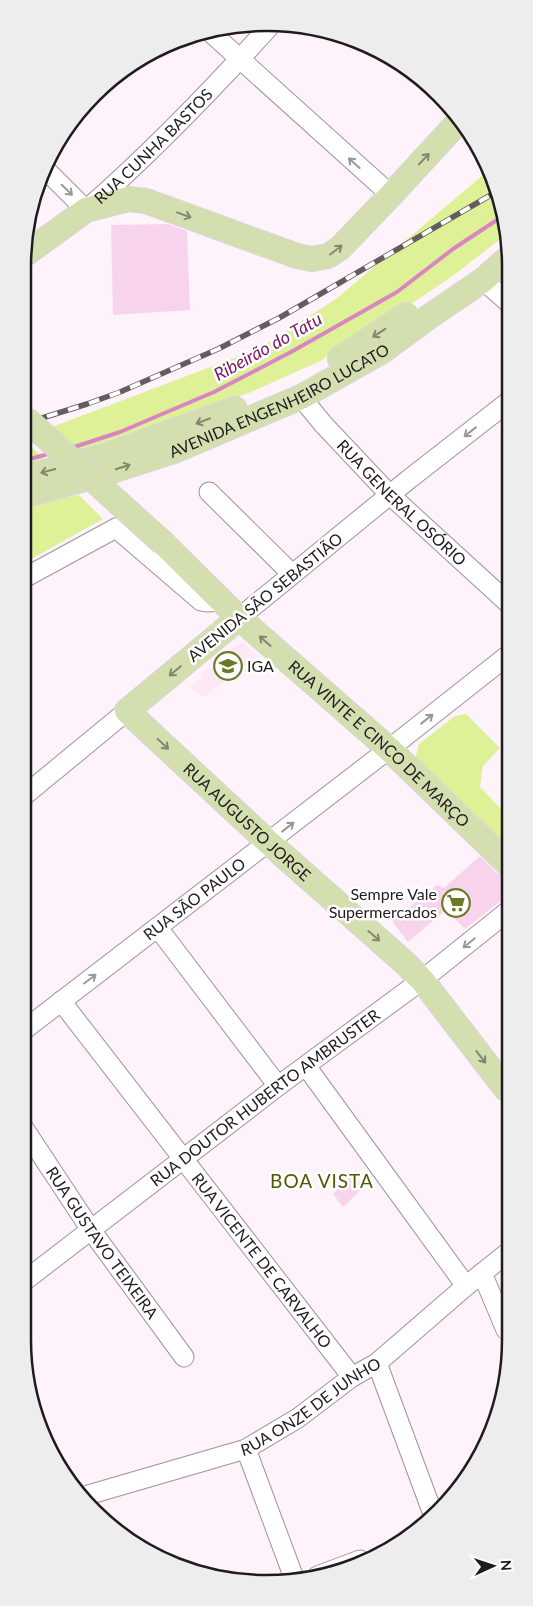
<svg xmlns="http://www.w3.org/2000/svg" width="533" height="1606" font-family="Lato,sans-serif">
  <rect width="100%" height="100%" fill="#fef3fa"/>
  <path fill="#fde9f6" d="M 243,642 L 257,656 L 204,697 L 189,687 L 202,678 L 201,674 L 223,659 L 224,653 Z"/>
  <path fill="#def197" d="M 489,170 L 508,233 L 454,275 L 377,327 L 318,362 L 249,393 L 81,455 L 52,427 L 258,349 L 336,299 Z
    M 26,442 L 51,465 L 26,471 Z
    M 79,495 L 103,519 L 26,562 L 26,506 Z
    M 466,714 L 500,748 L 483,766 L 480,787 L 507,815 L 507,846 L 415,760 L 419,744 L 455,716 Z"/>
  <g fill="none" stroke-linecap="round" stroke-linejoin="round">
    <path stroke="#d886c2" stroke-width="4" d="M 71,448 L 120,432 L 214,392 L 291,352 L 397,292 L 453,249 L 503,216
      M 26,460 L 52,453"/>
  </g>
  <path fill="#f7d4ec" d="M 168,224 L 187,231 L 190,310 L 113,315 L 111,225 Z
    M 480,856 L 497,873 L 507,876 L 507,896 L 465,929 L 446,910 L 408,942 L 392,921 L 437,885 L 444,888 Z
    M 353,1174 L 364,1187 L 343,1207 L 333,1194 Z"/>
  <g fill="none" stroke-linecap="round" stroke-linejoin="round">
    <defs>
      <g id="minor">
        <path d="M 209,31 L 391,195"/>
        <path id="s1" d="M 47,171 L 86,210 C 151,153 211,91 269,27"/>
        <path d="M 483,280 L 508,302"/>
        <path id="s2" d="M 301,397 L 323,424 L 390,495 L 508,603"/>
        <path d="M 209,492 L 292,574"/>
        <path d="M 26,577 L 116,528 L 201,601 L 207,602 L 222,601"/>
        <path d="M 239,618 L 408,480 L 508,402"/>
        <path d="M 25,795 L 127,711"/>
        <path d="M 158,928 L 278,1086"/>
        <path id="s3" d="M 61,1001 L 352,1377"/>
        <path id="s4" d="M 24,1030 L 389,749 L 507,656"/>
        <path d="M 306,1066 L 466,1286"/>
        <path id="s5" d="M 23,1127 L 91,1230 L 184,1357"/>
        <path d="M 482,1273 L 506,1330"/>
        <path id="s6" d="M 23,1282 L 278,1086 L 422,980 L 507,912"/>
        <path d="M 377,1363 L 433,1514"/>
        <path d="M 246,1449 L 294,1578"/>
        <path id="s7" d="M 81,1497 L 246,1449 L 298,1418 L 352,1377 L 377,1363 L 466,1286 L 506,1254"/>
        <path d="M 317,1576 L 360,1560"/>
      </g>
      <g id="major">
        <path d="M 27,253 L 86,210 L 129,199 L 146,201 L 297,256 L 312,259 L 328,256 L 340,248 L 391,195 L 460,120"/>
        <path d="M 340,359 L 406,315"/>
        <path d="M 26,477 L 108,455 L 235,409"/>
        <path id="s8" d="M 26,495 L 100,475 L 174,451 L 301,397 L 381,352 L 430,316 L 483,280 L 508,258"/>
        <path id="s9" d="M 163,543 L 239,618 L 389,749 L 507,863"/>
        <path id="s10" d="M 239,618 L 127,711 L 268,842 L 405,963 L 422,980 L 506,1089"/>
      </g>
    </defs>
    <use href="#minor" stroke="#a1919b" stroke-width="21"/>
    <use href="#major" stroke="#d7d6d7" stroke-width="26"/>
    <use href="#minor" stroke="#fff" stroke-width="19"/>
    <use href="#major" stroke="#d4dfaf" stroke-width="24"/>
    <defs>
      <path id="rail" d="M 26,423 L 87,404 L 120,392 L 218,349 L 279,318 L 496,192"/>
    </defs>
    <use href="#rail" stroke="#635c61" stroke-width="5.5"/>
    <use href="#rail" stroke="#fff" stroke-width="4" stroke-dasharray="11" stroke-linecap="butt"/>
    <defs>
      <path id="major-bridge" d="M 26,419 L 163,543"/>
    </defs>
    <use href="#major-bridge" stroke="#d7d6d7" stroke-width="26" stroke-linecap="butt"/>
    <use href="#major-bridge" stroke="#d4dfaf" stroke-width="24"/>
  </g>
  <defs><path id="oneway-shaft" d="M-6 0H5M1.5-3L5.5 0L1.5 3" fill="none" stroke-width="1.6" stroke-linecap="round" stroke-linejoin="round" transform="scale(1.25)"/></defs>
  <g stroke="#83876e">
    <use href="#oneway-shaft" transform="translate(424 159) rotate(-47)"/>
    <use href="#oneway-shaft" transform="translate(184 215) rotate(20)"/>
    <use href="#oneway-shaft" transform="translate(336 250) rotate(-37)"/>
    <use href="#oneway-shaft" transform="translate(379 333) rotate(147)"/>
    <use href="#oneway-shaft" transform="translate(203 421) rotate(159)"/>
    <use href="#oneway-shaft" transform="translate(123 467) rotate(-18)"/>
    <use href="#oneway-shaft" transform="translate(48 471) rotate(165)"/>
    <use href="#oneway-shaft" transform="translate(265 641) rotate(-139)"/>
    <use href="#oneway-shaft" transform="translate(175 671) rotate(140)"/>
    <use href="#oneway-shaft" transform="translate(163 744) rotate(43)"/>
    <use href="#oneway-shaft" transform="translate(374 936) rotate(41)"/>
    <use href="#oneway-shaft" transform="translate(481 1057) rotate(52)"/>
  </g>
  <g stroke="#9b989a">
    <use href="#oneway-shaft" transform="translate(354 163) rotate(-138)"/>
    <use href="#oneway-shaft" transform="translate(67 190) rotate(44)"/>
    <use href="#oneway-shaft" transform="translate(470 432) rotate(142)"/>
    <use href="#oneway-shaft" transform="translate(427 719) rotate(-38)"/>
    <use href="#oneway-shaft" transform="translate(288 827) rotate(-38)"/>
    <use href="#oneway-shaft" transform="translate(469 943) rotate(141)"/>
    <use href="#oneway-shaft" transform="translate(90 979) rotate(-37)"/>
  </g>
  <defs>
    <symbol id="university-ring" viewBox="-11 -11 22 22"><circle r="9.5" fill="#fff" stroke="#6b7a27" stroke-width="1.5"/><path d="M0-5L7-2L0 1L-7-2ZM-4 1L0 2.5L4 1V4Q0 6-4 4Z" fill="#6b7a27"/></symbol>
    <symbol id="supermarket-ring" viewBox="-11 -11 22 22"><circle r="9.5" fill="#fff" stroke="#6b7a27" stroke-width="1.5"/><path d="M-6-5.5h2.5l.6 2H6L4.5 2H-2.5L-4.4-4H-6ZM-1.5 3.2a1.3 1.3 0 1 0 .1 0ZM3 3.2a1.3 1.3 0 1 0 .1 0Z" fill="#6b7a27"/></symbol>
  </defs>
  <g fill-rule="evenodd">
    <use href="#university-ring" x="212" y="650" width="32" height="32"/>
    <use href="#supermarket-ring" x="440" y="887" width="32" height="32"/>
  </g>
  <g text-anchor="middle" stroke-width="5" stroke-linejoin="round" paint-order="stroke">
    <g font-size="16" fill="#211b1f" stroke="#fff">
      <text dy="6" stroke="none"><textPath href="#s1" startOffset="148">RUA CUNHA BASTOS</textPath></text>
      <text dy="6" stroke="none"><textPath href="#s8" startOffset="271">AVENIDA ENGENHEIRO LUCATO</textPath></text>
      <text dy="6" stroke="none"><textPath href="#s2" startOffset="146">RUA GENERAL OSÓRIO</textPath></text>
      <text transform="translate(265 597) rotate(-39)" y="6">AVENIDA SÃO SEBASTIÃO</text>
      <text dy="6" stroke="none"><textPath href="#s9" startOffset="295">RUA VINTE E CINCO DE MARÇO</textPath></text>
      <text dy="6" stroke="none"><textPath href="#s10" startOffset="309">RUA AUGUSTO JORGE</textPath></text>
      <text dy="6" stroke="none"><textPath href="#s4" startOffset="215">RUA SÃO PAULO</textPath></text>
      <text dy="6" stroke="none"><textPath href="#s6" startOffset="304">RUA DOUTOR HUBERTO AMBRUSTER</textPath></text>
      <text dy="6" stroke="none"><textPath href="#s5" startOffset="140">RUA GUSTAVO TEIXEIRA</textPath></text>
      <text dy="6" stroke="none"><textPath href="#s3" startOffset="328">RUA VICENTE DE CARVALHO</textPath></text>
      <text dy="6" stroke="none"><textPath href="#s7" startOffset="249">RUA ONZE DE JUNHO</textPath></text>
    </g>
    <g font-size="16" fill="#211b1f" stroke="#fff" text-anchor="start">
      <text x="247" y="672">IGA</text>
      <text x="437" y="900" text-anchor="end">Sempre Vale<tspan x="437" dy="18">Supermercados</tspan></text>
    </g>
    <g font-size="18" font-style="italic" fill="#791866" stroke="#fff">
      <text transform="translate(268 347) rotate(-29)" y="6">Ribeirão do Tatu</text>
    </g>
    <g font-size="19" letter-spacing="1" fill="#4c5804" stroke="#fff">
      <text x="322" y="1188">BOA VISTA</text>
    </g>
  </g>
  <path d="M0 0H533V1606H0ZM266 31H267A235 235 0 0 1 502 266V1340A235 235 0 0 1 267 1575H266A235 235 0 0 1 31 1340V266A235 235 0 0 1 266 31Z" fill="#ededed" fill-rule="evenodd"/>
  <path fill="none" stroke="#211b1f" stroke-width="2.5" d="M266 31H267A235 235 0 0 1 502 266V1340A235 235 0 0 1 267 1575H266A235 235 0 0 1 31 1340V266A235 235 0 0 1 266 31Z"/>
  <g transform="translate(493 1566) rotate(87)" stroke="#ffffff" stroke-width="4" paint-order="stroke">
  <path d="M0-4L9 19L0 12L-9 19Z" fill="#211b1f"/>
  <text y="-8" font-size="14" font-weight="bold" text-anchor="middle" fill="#211b1f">N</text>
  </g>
</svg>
